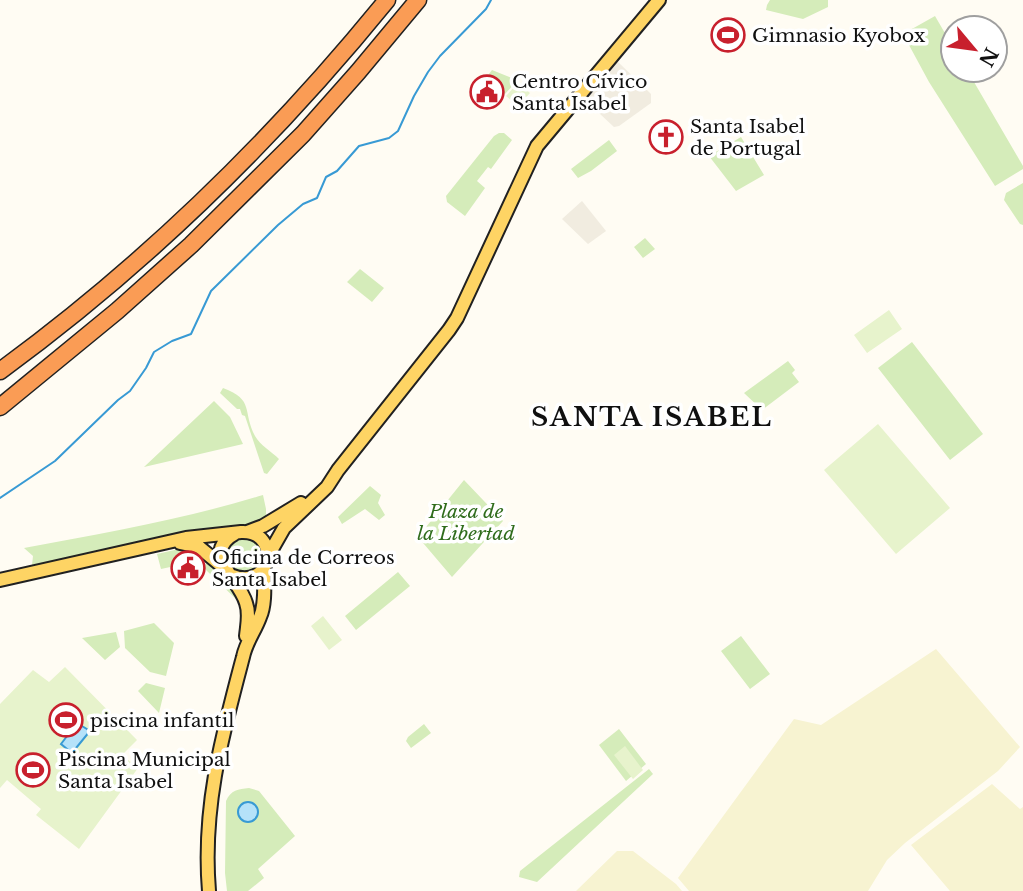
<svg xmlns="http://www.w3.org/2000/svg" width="1023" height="891" font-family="'Libre Baskerville',serif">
  <rect width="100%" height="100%" fill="#fffcf3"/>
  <path fill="#f7f3d1" d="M 936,649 L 1020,747 L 998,771 L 905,843 L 887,860 L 868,891 L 689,891 L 678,878 L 794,719 L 821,725 Z
    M 992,784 L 1020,809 L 1023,807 L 1023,891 L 950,891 L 911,845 Z
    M 617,851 L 633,851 L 676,884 L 682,891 L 576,891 Z"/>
  <path fill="#d5ecba" d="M 770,0 L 828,0 L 828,7 L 803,19 L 766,10 L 767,5 Z
    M 935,16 L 953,47 L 953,70 L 967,70 L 1023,166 L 1023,169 L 995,186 L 929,82 L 903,34 Z
    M 492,70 L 512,78 L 517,81 L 504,95 L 485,79 Z
    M 499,133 L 504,133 L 512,140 L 491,169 L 488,167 L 477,181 L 485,188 L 465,216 L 447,202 L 446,196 L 494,136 Z
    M 741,137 L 764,175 L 736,191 L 709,156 Z
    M 609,140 L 617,151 L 591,171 L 578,178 L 571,169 Z
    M 1023,183 L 1023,225 L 1020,224 L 1004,200 L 1006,193 Z
    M 645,238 L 655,249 L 643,258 L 634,247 Z
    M 360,269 L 384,288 L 372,302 L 347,282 Z
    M 912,342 L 983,434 L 950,460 L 878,368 Z
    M 788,361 L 795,370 L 792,373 L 799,382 L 762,410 L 744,393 Z
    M 223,388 C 255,400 242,411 255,436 C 260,445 272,452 279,459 L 267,474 L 264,473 L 245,416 L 242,415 L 240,409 L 237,409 L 220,393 Z
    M 214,401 L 230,417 L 243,444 L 144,467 Z
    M 464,480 L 503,521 L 452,577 L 418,537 Z
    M 370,486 L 381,495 L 378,503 L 385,515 L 379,520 L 365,509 L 342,524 L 338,517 Z
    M 263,495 L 266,509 L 266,520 L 253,527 L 139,543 L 32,565 L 33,556 L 24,548 C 104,533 185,519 263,495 Z
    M227 555a17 17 0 1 1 34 0a17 17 0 1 1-34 0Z
    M 179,549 L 193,551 L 201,555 L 201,557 L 194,565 L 189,563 L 161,569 L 157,554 Z
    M 209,560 L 237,592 L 240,603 L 205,569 L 205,565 Z
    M 398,572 L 410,586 L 356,630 L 345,616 Z
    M 154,623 L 174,643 L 166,676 L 150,672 L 125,648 L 124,631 Z
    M 116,632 L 120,647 L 105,660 L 82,638 Z
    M 741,636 L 770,674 L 750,689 L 721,651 Z
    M 146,683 L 165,688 L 159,713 L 138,691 Z
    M 424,724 L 431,733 L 411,748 L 406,741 L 408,737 Z
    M 619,729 L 646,764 L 626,781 L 599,745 Z
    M 649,769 L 653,774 L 537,882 L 519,877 L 520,871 Z
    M 249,788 L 259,791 L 295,836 L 258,869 L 264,878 L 248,891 L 227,891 L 225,873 L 226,801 C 231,790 238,789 249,788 Z"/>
  <path fill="#e7f3cc" d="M 518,83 L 530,93 L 518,106 L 506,96 Z
    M 889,310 L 902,329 L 867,353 L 854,335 Z
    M 878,424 L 950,508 L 896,554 L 824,470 Z
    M 323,616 L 342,640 L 329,650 L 311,626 Z
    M 65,667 L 137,740 L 122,755 L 138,768 L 79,849 L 36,815 L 41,809 L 7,780 L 0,788 L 0,704 L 33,670 L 49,682 Z
    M 625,746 L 643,770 L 633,779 L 614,755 Z"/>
  <path fill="#f1ece0" d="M 614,61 L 617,61 L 651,94 L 651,103 L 619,126 L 614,127 L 584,99 Z
    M 582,201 L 606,231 L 588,244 L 562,219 Z"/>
  <path fill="#b5e2f9" stroke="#389ad4" stroke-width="2" d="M 77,723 L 90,731 L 72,753 L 61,744 Z
    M238 812a10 10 0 1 1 20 0a10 10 0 1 1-20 0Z"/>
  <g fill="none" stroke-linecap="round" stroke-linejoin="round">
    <path stroke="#389ad4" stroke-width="2" d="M 0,498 L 55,461 L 118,400 L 130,391 L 146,368 L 154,352 L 172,341 L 191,334 L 211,291 L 278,225 L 303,204 L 317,198 L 326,177 L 337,171 L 359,146 L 389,138 L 398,131 L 414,96 L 428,72 L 440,56 L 486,9 L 491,0"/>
    <defs>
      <path id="primary" d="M 247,532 L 263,526 L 301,503
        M 236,533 C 199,553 239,578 246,603 C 250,614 247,625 246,636
        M 180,543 L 199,547 L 222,566
        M 268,556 L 284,528 L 327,487 L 338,470 L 449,330 L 457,318 L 537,146 L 659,0
        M 0,580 L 186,538 L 241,532 C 282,530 273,593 230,575
        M 209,891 C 202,808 222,736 243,657 C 246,642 255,631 260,617 C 266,604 264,583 264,569"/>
      <path id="highway" d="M 0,371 C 145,265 274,139 387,0
        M 0,407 L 117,311 L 191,245 L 303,134 L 358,72 L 418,0"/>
    </defs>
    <use href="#primary" stroke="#212121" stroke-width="16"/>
    <use href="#highway" stroke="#212121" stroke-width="19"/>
    <use href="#primary" stroke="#fed464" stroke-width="12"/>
    <use href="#highway" stroke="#fa9c55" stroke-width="16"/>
  </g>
  <defs>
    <symbol id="stadium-ring" viewBox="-11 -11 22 22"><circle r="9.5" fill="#fff" stroke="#c8202d" stroke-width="1.5"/><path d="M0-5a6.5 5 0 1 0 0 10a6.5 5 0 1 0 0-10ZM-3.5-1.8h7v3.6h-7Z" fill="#c8202d"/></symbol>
    <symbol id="civic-ring" viewBox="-11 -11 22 22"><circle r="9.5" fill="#fff" stroke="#c8202d" stroke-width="1.5"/><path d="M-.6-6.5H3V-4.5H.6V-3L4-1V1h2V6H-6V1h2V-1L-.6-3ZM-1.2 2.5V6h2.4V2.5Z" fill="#c8202d"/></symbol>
    <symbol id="church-ring" viewBox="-11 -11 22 22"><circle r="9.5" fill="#fff" stroke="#c8202d" stroke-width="1.5"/><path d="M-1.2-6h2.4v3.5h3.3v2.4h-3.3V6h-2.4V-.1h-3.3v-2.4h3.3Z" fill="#c8202d"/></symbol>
  </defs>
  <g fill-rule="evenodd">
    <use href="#stadium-ring" x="709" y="16" width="38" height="38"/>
    <use href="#civic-ring" x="468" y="73" width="38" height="38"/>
    <use href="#church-ring" x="647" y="118" width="38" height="38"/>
    <use href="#civic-ring" x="169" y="549" width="38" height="38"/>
    <use href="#stadium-ring" x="47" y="701" width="38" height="38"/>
    <use href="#stadium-ring" x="14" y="751" width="38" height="38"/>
  </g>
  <g text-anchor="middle" stroke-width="7" stroke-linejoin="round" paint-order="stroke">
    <g font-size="19" fill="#101010" stroke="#fff" text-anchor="start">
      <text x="752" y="42">Gimnasio Kyobox</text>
      <text x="512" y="88">Centro Cívico<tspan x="512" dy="22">Santa Isabel</tspan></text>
      <text x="690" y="133">Santa Isabel<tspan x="690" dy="22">de Portugal</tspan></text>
      <text x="212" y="564">Oficina de Correos<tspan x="212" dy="22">Santa Isabel</tspan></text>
      <text x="90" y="727">piscina infantil</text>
      <text x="58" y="766">Piscina Municipal<tspan x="58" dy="22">Santa Isabel</tspan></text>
    </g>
    <g font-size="19" font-style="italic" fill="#2f6c1c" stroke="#fff">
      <text x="466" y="518">Plaza de<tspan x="466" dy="22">la Libertad</tspan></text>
    </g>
    <g font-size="26" font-weight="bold" letter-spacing="2" fill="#101010" stroke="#fff">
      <text x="652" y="426">SANTA ISABEL</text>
    </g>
  </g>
  <g transform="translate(974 49) rotate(119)"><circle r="33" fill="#ffffff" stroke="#9f9f9f" stroke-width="2"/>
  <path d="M0-5L12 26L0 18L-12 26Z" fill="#c8202d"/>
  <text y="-10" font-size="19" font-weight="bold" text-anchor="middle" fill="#101010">N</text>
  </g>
</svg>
